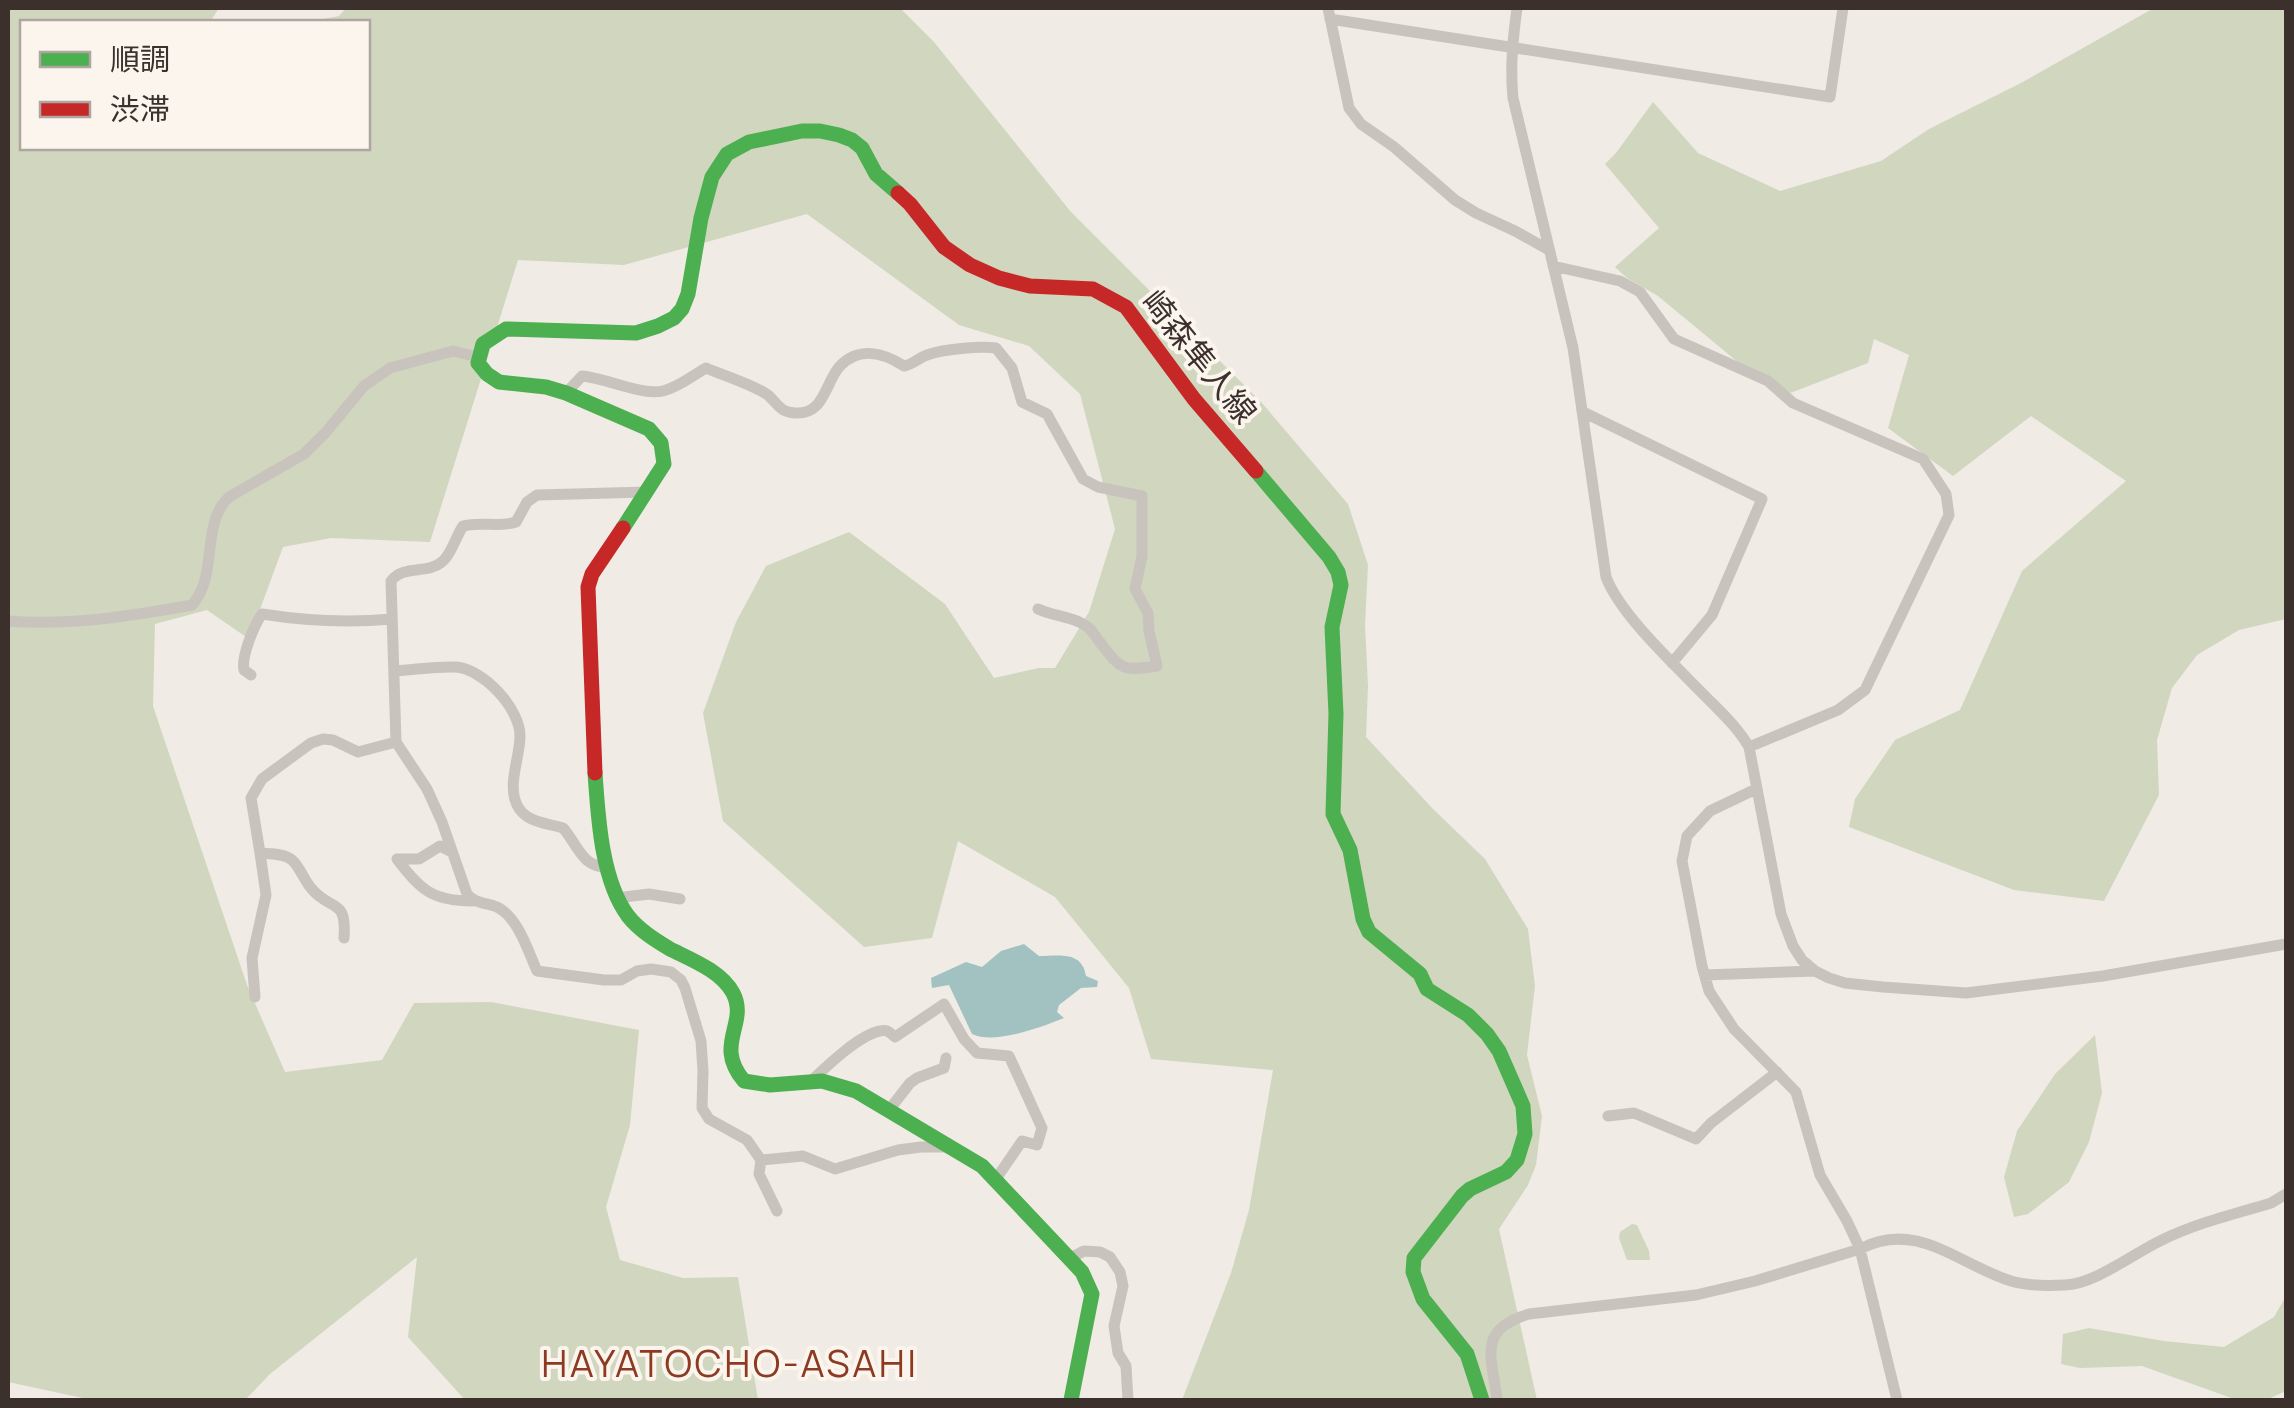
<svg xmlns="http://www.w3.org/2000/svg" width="2294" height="1408" font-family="Manrope,'Noto Sans JP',sans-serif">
  <rect width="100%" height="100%" fill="#f0ebe5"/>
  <path fill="#d1d6bf" d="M 8,8 L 219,8 L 210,22 L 22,22 L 22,148 L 368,148 L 368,22 L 309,22 L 339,16 L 346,8 L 900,8 L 934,42 L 1071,212 L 1262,403 L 1348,504 L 1368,565 L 1365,625 L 1368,686 L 1366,737 L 1433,809 L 1485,859 L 1528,929 L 1535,986 L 1527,1055 L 1542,1116 L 1536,1165 L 1528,1185 L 1499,1229 L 1537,1400 L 1182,1400 L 1231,1273 L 1249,1210 L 1273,1070 L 1151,1059 L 1129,988 L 1055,897 L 958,841 L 932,938 L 864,947 L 723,821 L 703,713 L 736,622 L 766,566 L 849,532 L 945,604 L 994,678 L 1039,668 L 1055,668 L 1089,612 L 1115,529 L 1080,394 L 1029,346 L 959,325 L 807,214 L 624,265 L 518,260 L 430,542 L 331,538 L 283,547 L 249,639 L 207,610 L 155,624 L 153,706 L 247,985 L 285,1072 L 382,1060 L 414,1003 L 491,1002 L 639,1030 L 630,1125 L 606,1207 L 620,1260 L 683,1278 L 738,1277 L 758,1400 L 465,1400 L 408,1337 L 417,1257 L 270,1374 L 245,1400 L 92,1400 L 8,1382 Z
    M 2154,8 L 2286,8 L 2286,619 L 2239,630 L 2197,655 L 2172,688 L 2157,740 L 2159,795 L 2104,901 L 2014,890 L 1849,827 L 1855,799 L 1895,740 L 1960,710 L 2022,571 L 2126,481 L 2031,416 L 1953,476 L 1888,428 L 1909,355 L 1874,339 L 1868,363 L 1780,397 L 1658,296 L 1627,278 L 1615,267 L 1659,228 L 1605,164 L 1616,153 L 1653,102 L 1698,153 L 1780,191 L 1881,161 L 1929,129 L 2021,83 Z
    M 2095,1035 L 2102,1093 L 2089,1142 L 2069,1182 L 2028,1214 L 2014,1217 L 2004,1177 L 2017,1131 L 2055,1074 Z
    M 1632,1224 L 1637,1225 L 1649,1251 L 1650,1260 L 1627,1260 L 1619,1238 L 1620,1232 Z
    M 2286,1296 L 2286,1391 L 2266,1400 L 2237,1400 L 2142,1366 L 2080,1368 L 2061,1364 L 2063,1334 L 2089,1328 L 2164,1341 L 2224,1347 L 2274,1317 Z"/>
  <path fill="#a1c2c1" d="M 1024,944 L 1039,956 C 1058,956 1082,950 1086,976 L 1098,981 L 1097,987 L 1081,988 L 1059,1005 L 1057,1012 L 1064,1018 C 1042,1027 994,1045 972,1034 L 949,985 L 932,988 L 931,978 L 966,962 L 982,967 L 1001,951 Z"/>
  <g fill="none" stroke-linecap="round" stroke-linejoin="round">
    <path stroke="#c9c3be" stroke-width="11" d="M 1328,8 L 1349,108 L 1361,124 L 1394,147 L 1455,200 L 1476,213 L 1515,231 L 1549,250
      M 1517,8 C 1513,38 1510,66 1513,98 L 1573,348 L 1606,577 C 1621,616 1677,667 1708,699 C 1723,714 1738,728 1749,747 L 1781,914 L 1793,946 L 1802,960 L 1815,971 L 1829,978 L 1845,983 L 1883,987 L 1966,993 L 2103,976 L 2286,944
      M 1330,19 L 1830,97 L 1843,8
      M 1553,266 L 1620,281 L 1640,292 L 1674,339 L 1768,381 L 1793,403 L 1923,459 L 1946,494 L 1949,515 L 1865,690 L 1838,710 L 1749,747
      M 566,393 L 582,376 C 606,378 643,396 663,391 C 679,387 692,376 706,368 C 722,375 760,387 770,397 C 779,406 781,412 795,413 C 825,415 825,382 840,366 C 859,346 884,353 904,366 C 914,364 918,358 927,355 C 943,349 980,346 996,348 L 1012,368 L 1022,402 L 1047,414 L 1083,479 L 1098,487 L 1142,496 L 1142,556 L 1135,589 L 1148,613 L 1149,631 L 1157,666 C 1120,672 1120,668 1099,641 C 1094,634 1090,627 1083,624 C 1069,616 1053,616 1038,609
      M 1583,412 L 1762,499 L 1712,615 L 1672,663
      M 647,492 L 537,495 L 527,502 L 516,522 C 499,528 480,521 463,526 C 456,536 452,553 443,561 C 428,575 404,564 391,581 L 396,742 L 427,789 L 442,822 L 467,894 C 475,904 485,902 497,907 C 518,917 528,951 537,971 L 604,980 L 621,980 L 637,971 L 651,969 L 671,972 L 681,980 L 685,988 L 701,1041 L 703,1071 L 702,1108 L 709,1119 L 747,1140 L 761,1160 L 803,1156 L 835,1169 L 898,1150 L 921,1147 L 948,1147
      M 8,621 C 69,626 131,616 192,605 C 219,575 200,524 229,497 L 304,454 L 326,432 L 364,386 L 390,368 L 453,351 L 478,357
      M 394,671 C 414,670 436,666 456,667 C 483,669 520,708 520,736 C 520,757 507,785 517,805 C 525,822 546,823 563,828 C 578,845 582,868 608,867
      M 251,675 L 244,670 C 241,657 254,625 262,614 C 306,621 347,623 392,619
      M 1756,789 L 1710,811 L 1687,836 L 1682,861 L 1702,966 L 1709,991 L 1734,1029 L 1796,1092 L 1820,1175 L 1847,1221 L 1860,1249 L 1897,1400
      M 397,859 C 420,890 433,901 472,901
      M 397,859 L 419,859 L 440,846 L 452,852
      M 616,898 L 649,894 L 680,899
      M 344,938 C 347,896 330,912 311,888 C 304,880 300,867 292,860 C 284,853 270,854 260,853 L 251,798 L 262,779 L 311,743 L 323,739 L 333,740 L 358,752 L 396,742
      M 1705,975 L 1815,971
      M 255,997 L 252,958 L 266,895 L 260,853
      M 811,1081 C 827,1066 859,1035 880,1031 C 888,1029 890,1033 895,1037 L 944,1004 L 964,1039 L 977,1053 L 1009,1056 L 1042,1128 L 1037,1145 L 1022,1141 L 996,1179
      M 889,1110 L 910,1083 L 917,1078 L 944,1068 L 946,1058
      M 1608,1116 L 1634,1113 L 1696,1139 L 1711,1123 L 1777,1072
      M 761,1160 L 759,1174 L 777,1211
      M 1068,1259 L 1084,1251 L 1100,1252 L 1110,1257 L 1120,1272 L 1123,1286 L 1114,1326 L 1118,1353 L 1126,1366 L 1128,1400
      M 1497,1400 C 1493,1359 1475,1330 1529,1314 L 1696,1295 L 1755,1281 L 1860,1249 C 1917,1219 1959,1265 2011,1281 C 2028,1286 2047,1286 2065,1285 C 2095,1284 2134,1253 2162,1240 C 2196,1223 2235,1214 2271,1203 L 2286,1194"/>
    <path stroke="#4caf50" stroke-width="15" d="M 1256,471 L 1329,557 L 1338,572 L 1341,585 L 1332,627 L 1336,714 L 1333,814 L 1350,850 L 1363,919 L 1369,932 L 1420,974 L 1427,989 L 1468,1015 L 1487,1034 L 1499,1051 L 1523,1106 L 1525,1134 L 1517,1160 L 1506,1172 L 1470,1189 L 1462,1196 L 1414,1258 L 1413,1272 L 1423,1299 L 1467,1354 L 1482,1400
      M 623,528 L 664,464 L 661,443 L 649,429 L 566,393 L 546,387 L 499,382 L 487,374 L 478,363 L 483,344 L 506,329 L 636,333 L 658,326 L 674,318 L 682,309 L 688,294 L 701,218 L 712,177 L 727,154 L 749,142 L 802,131 L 820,131 L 839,135 L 852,140 L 862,148 L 876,174 L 898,193
      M 595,773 C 598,815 601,880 628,916 C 639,930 655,940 670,949 C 692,960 721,971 733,993 C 749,1024 713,1044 744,1081 L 770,1085 L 822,1081 L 856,1091 L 982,1166 L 1082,1272 L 1092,1294 L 1071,1400"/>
    <path stroke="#c62828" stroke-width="15" d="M 898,193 L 910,204 L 944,247 L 970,265 L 999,278 L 1030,286 L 1093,289 L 1126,307 L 1194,399 L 1256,471
      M 595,773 L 588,587 L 592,574 L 623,528"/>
  </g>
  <g text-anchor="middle" stroke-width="8" stroke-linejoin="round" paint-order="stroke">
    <g font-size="32" fill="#3b302b" stroke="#fbf5ee">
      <text transform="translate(1199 357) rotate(51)" y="11">崎森隼人線</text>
    </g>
    <g font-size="38" letter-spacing="2.5" fill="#8c3b22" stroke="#fbf5ee">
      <text x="730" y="1377">HAYATOCHO-ASAHI</text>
    </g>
  </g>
  <rect width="2294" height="1408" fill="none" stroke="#3b302b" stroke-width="20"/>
  <rect x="20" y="20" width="350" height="130" fill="#fbf5ee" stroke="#aea6a0" stroke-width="2.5"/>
  <rect x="40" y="52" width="50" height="15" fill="#4caf50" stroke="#aea6a0" stroke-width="2.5"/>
  <text x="110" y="70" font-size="30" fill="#3b302b">順調</text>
  <rect x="40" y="102" width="50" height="15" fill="#c62828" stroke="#aea6a0" stroke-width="2.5"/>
  <text x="110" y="120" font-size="30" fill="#3b302b">渋滞</text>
</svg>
